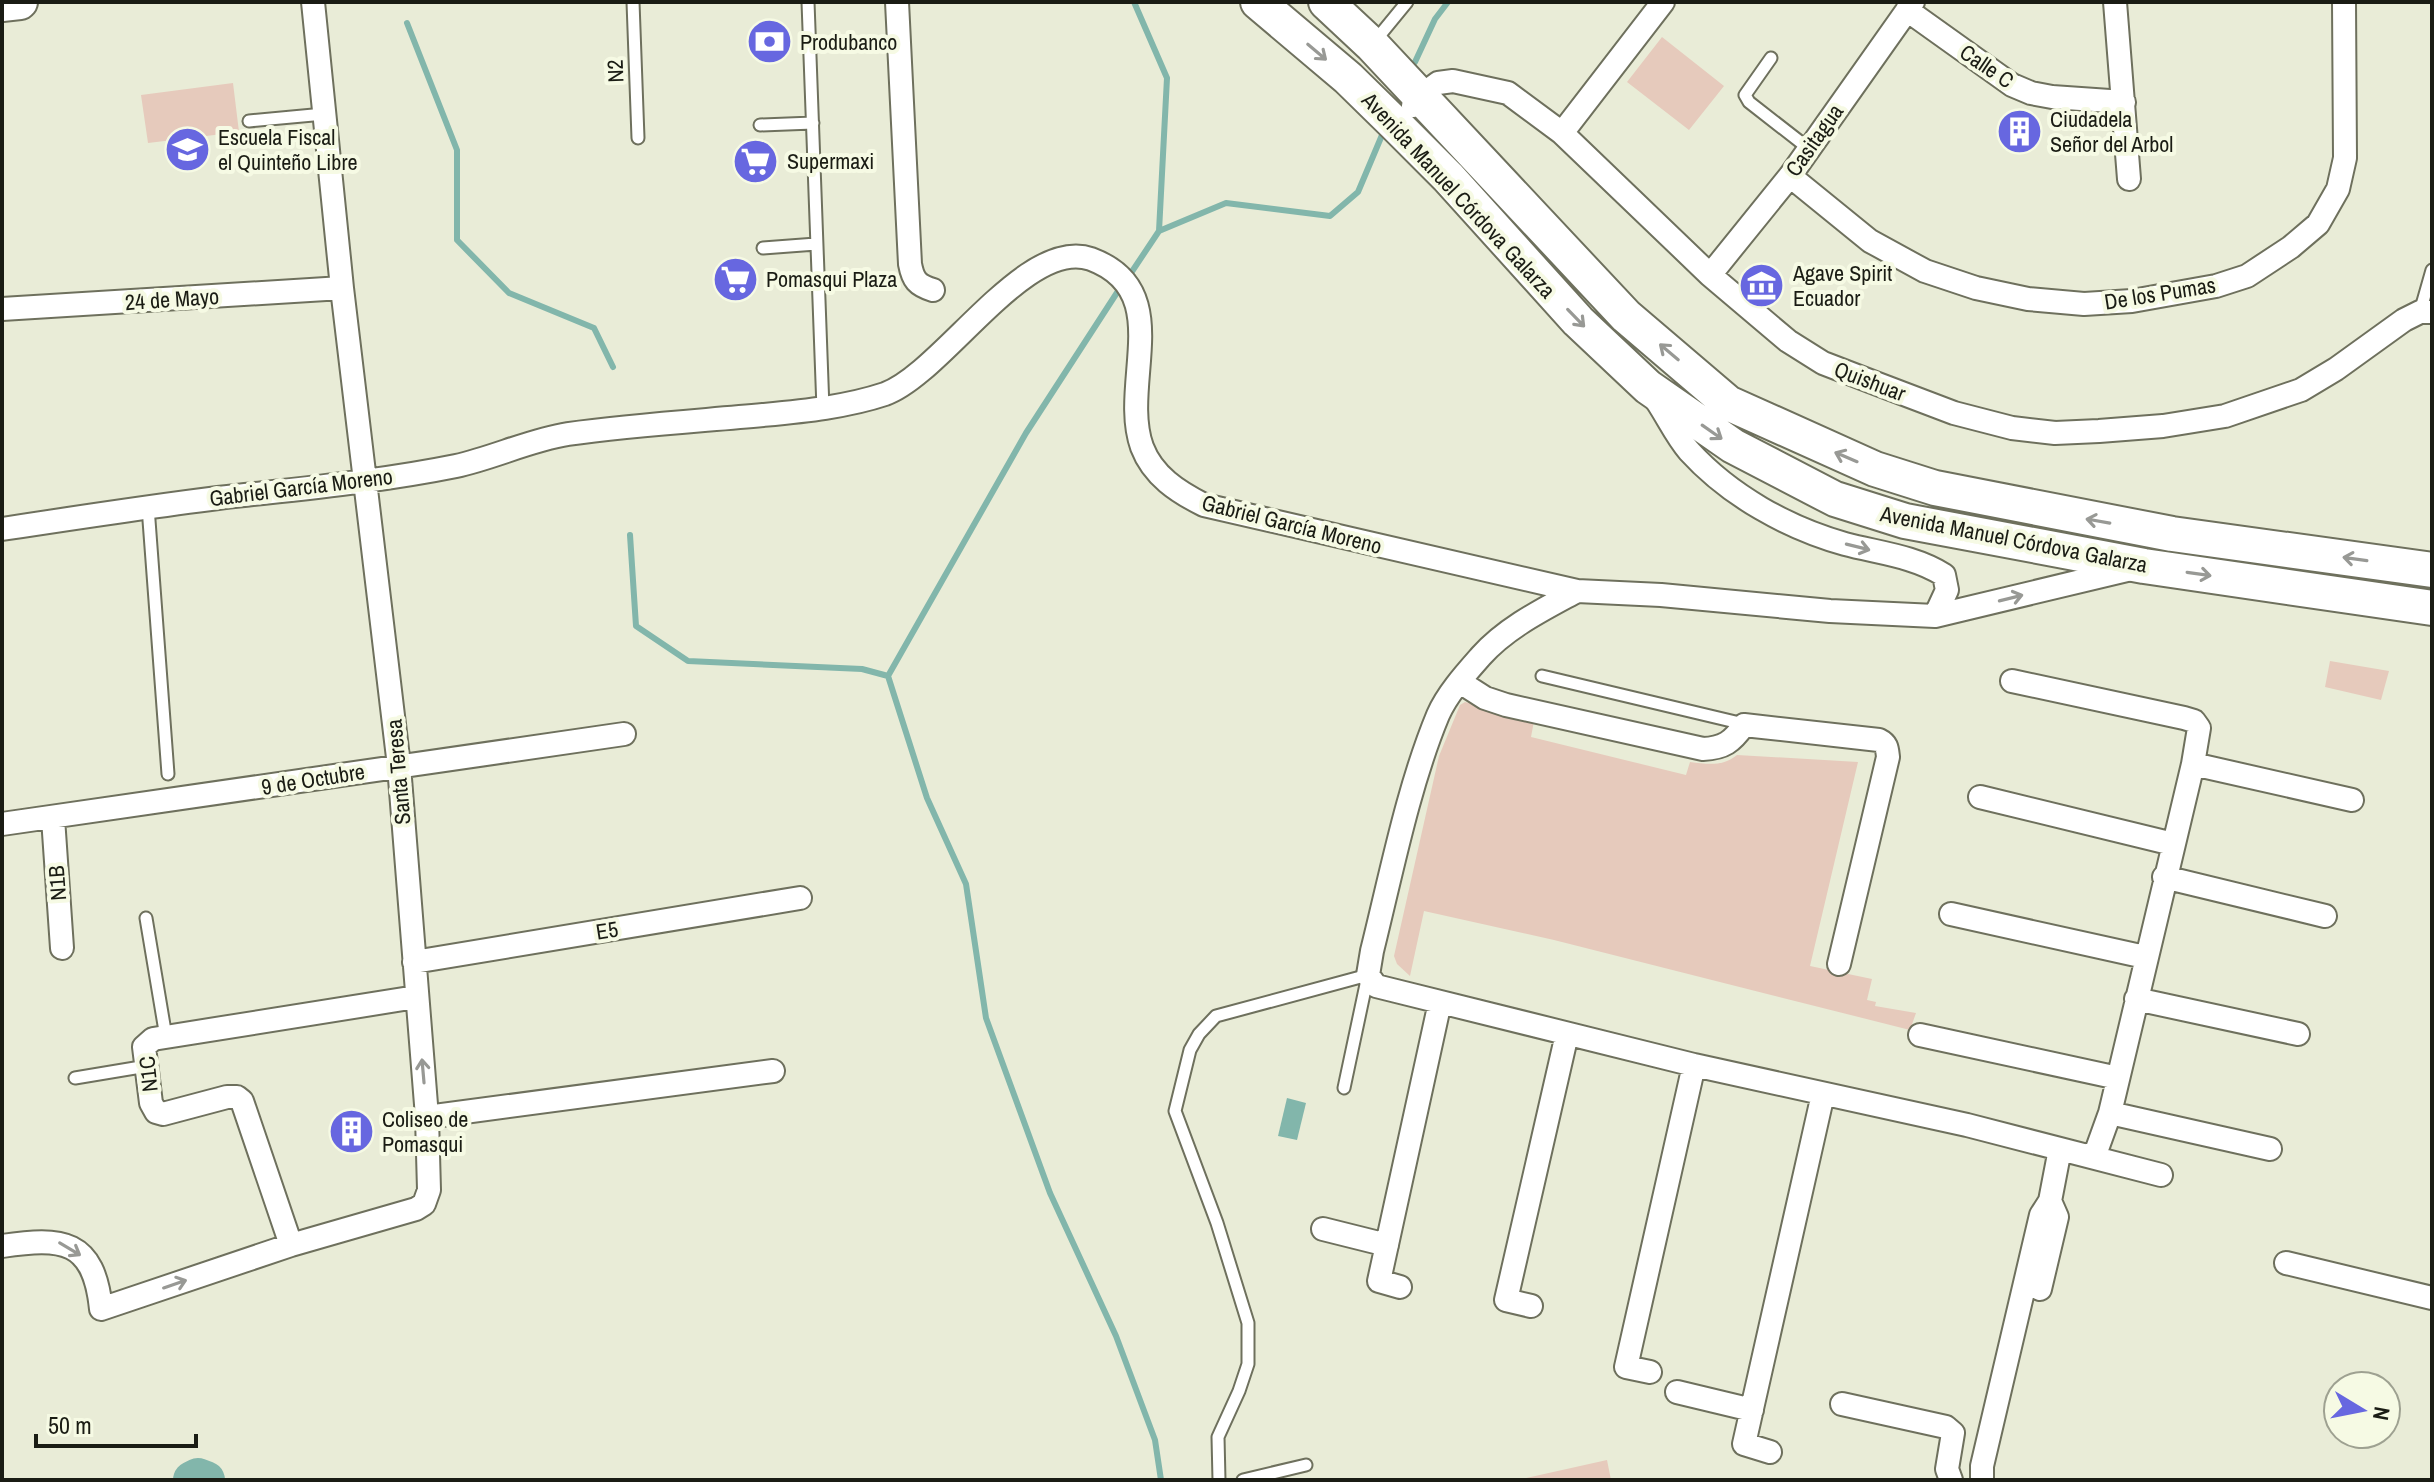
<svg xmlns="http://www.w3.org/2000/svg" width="2434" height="1482" font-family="'Archivo Narrow',sans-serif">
  <rect width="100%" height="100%" fill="#e9ecd7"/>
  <path fill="#e6cabc" d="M 1662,37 L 1724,86 L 1689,130 L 1627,82 Z
    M 233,83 L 239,132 L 148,143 L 141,95 Z
    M 2330,661 L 2389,671 L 2381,700 L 2325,687 Z
    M 1465,702 L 1534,721 L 1531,737 L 1686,775 L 1690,762 C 1707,764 1723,767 1737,755 L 1858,762 L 1810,966 L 1872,979 L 1867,1000 L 1876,1002 L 1875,1006 L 1916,1013 L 1910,1030 L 1554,940 L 1424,911 L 1410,976 L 1397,964 L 1394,956 L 1439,756 L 1460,705 Z
    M 1607,1460 L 1611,1480 L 1517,1480 Z"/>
  <path fill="#82b6ab" d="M 1287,1098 L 1306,1103 L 1297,1140 L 1278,1136 Z"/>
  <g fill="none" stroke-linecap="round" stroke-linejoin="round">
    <path stroke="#82b6ab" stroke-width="6" d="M 1134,2 L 1167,78 L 1159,231
      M 407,23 L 457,150 L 457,240 L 509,293 L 594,328 L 613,367
      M 1415,62 L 1435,19 L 1448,2
      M 1127,279 L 1159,231 L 1226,203 L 1330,216 L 1358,192 L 1385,128
      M 630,535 L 636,626 L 688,661 L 862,669 L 888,676 L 927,798 L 966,884 L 986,1018 L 1050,1193 L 1116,1336 L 1155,1440 L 1161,1480
      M 888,676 L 1026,433 L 1120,288"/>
    <path stroke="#82b6ab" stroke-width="38" d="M 192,1480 L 198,1477 L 206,1480"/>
    <defs>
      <path id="service" d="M 633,2 L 638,138
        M 808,2 L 823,409
        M 1375,41 L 1407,2
        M 1771,58 L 1745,95 L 1749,102 L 1808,148
        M 249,121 L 324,114
        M 760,125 L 813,123
        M 763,248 L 816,244
        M 2420,312 L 2432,270
        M 148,507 L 168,774
        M 1542,676 L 1744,724
        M 146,918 L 166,1037
        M 75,1078 L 147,1066
        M 1219,1480 L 1218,1437 L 1239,1391 L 1248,1364 L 1248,1323 L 1217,1223 L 1175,1111 L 1190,1050 L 1199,1034 L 1216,1016 L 1368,975 L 1344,1088
        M 1243,1480 L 1306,1465"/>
      <path id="minor" d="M 897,2 L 910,264 C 913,280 917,285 933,290
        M 2115,2 L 2129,179
        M 1907,10 L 2012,85 L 2031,93 L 2052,97 L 2124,102
        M 1413,106 L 1419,97 L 1438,83 L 1453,81 L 1508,93 L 1562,133 L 1710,275 L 1788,341 L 1823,363 L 1875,383 L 1954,413 L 2012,428 L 2055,433 L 2099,431 L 2163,426 L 2225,416 L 2301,390 L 2336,369 L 2404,320 L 2420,312 L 2432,312
        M 1562,133 L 1663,2
        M 1790,176 L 1870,241 L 1925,271 L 1976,288 L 2028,299 L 2084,304 L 2132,301 L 2216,286 L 2247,276 L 2291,247 L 2318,224 L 2338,189 L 2345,158 L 2344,2
        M 1710,275 L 1790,176 L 1913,2
        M 2,309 L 342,288
        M 1656,400 C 1667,416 1676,436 1689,451 C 1730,496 1788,528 1845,544 C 1879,553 1914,556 1944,575 L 1947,590 L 1935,616
        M 2,529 C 74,518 146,507 218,498 C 297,489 377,482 456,466 C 493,458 530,440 568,434 C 632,425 698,421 763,415 C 804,411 846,407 885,394 C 943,373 1026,236 1091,259 C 1177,291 1119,383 1142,447 C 1153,476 1178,492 1204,505 L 1577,591 L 1661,595 L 1830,611 L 1935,616 L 2131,569
        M 1577,591 C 1544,609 1507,627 1481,656 C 1466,673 1447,694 1438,715 C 1408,787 1391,875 1372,951 L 1368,975 L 1376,986 L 1694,1065 L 1967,1125 L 2161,1175
        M 2012,681 L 2184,718 L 2194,721 L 2199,728 L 2193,764 L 2110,1113 L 2097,1149 L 2090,1156
        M 1460,682 L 1485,698 L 1506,705 L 1703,749 C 1724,748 1732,742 1744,725 L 1879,740 C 1887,744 1887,748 1888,757 L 1839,964
        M 2193,764 L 2352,800
        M 1980,797 L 2173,844
        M 53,818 L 62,948
        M 2,824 L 624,734
        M 2164,877 L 2325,916
        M 1951,914 L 2145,957
        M 414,962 L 800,898
        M 2136,999 L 2298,1034
        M 1920,1035 L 2118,1078
        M 2110,1113 L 2270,1149
        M 427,1117 L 773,1071
        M 1323,1229 L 1387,1245
        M 291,1245 L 242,1101 L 237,1097 L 227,1097 L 163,1114 L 156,1112 L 151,1103 L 144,1047 L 153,1039 L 416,997
        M 2,1246 C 62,1237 94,1239 101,1309 L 291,1245 L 416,1209 L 424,1204 L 429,1190 L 427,1117 L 399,766 L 342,288 L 313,2
        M 2286,1263 L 2432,1298
        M 1400,1287 L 1379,1281 L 1440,1002
        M 2040,1289 L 2057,1217 L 2050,1201
        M 1531,1306 L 1506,1300 L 1567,1034
        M 1650,1372 L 1626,1367 L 1694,1065
        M 1677,1392 L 1752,1410
        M 1842,1404 L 1946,1427 L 1953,1433 L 1947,1469 L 1951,1480
        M 1770,1452 L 1744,1444 L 1823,1094
        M 1982,1480 L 1982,1466 L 2041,1215 L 2050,1201 L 2060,1149"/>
      <path id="primary" d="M 1258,2 L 1348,78 L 1395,124 L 1448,177 L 1578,321 L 1648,387 L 1733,446 L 1835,499 L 1905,521 L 2144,566 L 2432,608
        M 1326,2 L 1372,45 L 1626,316 L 1728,403 L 1875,469 L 1935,488 L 2172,534 L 2432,570
        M 2,4 L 20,2"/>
    </defs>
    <use href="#service" stroke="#6e705d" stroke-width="15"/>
    <use href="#minor" stroke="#6e705d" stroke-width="26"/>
    <use href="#primary" stroke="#6e705d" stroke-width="38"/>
    <use href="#service" stroke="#fff" stroke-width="11"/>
    <use href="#minor" stroke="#fff" stroke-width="22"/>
    <use href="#primary" stroke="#fff" stroke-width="34"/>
  </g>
  <defs><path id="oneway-shaft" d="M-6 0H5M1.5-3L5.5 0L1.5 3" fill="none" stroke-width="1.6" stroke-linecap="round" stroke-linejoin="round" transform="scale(2)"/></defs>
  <g stroke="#989995">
    <use href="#oneway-shaft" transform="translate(1317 52) rotate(40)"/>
    <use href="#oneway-shaft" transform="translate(1576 318) rotate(46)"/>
    <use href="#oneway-shaft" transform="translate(1669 352) rotate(-140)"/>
    <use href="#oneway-shaft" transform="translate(1712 432) rotate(35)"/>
    <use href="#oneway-shaft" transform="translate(1846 457) rotate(-157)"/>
    <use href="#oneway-shaft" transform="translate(2098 521) rotate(-170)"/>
    <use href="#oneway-shaft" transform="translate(1858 547) rotate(14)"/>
    <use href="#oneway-shaft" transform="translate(2355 559) rotate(-172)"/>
    <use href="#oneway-shaft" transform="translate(2199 574) rotate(8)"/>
    <use href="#oneway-shaft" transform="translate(2011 598) rotate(-14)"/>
    <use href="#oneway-shaft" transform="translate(423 1071) rotate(-95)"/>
    <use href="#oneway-shaft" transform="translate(70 1249) rotate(31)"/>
    <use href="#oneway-shaft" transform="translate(175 1284) rotate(-19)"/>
  </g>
  <defs>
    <symbol id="bank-disc" viewBox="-11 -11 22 22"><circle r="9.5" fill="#6767e0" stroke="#f6fae4"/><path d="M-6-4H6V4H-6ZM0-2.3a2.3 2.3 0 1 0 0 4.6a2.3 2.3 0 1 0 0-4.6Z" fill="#fff"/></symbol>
    <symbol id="building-disc" viewBox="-11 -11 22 22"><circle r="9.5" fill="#6767e0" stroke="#f6fae4"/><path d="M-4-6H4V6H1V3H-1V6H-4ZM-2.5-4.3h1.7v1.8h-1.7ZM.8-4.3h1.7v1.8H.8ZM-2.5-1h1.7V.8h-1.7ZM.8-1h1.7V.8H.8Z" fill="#fff"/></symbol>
    <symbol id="school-disc" viewBox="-11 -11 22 22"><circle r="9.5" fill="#6767e0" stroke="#f6fae4"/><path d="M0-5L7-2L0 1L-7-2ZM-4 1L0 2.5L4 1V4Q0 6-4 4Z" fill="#fff"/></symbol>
    <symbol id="supermarket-disc" viewBox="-11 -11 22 22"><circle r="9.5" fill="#6767e0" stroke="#f6fae4"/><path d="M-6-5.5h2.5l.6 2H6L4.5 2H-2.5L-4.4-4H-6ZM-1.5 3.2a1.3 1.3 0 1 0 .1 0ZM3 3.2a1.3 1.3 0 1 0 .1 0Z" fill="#fff"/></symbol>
    <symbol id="museum-disc" viewBox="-11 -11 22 22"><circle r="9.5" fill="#6767e0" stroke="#f6fae4"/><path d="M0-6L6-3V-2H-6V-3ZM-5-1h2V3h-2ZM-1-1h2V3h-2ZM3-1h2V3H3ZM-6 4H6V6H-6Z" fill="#fff"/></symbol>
  </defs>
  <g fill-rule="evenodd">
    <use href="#bank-disc" x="744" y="16" width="51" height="51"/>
    <use href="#building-disc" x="1994" y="106" width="51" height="51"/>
    <use href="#school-disc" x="162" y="124" width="51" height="51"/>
    <use href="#supermarket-disc" x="730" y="136" width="51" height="51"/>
    <use href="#supermarket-disc" x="710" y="254" width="51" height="51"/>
    <use href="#museum-disc" x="1736" y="260" width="51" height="51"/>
    <use href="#building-disc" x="326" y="1106" width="51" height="51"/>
  </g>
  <g text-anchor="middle" stroke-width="8" stroke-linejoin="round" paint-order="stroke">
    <g font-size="22" fill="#1a1c14" stroke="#f6fae4" text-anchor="start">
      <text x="800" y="50">Produbanco</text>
      <text x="2050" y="127">Ciudadela<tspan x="2050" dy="25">Señor del Arbol</tspan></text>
      <text x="218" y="145">Escuela Fiscal<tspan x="218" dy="25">el Quinteño Libre</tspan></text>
      <text x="787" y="169">Supermaxi</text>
      <text x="1793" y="281">Agave Spirit<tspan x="1793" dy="25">Ecuador</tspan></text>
      <text x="766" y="287">Pomasqui Plaza</text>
      <text x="382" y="1127">Coliseo de<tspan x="382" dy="25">Pomasqui</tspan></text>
    </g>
    <g font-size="22" fill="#1a1c14" stroke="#f6fae4">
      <text transform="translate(1987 66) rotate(34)" y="8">Calle C</text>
      <text transform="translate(615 71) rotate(-92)" y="8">N2</text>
      <text transform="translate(1814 140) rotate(-55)" y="8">Casitagua</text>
      <text transform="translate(1459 195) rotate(47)" y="8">Avenida Manuel Córdova Galarza</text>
      <text transform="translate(2160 293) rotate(-9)" y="8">De los Pumas</text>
      <text transform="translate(172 299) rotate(-4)" y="8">24 de Mayo</text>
      <text transform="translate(1870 381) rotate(21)" y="8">Quishuar</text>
      <text transform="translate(301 487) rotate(-7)" y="8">Gabriel García Moreno</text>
      <text transform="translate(1292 524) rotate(14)" y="8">Gabriel García Moreno</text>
      <text transform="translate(2014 539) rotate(11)" y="8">Avenida Manuel Córdova Galarza</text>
      <text transform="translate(398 772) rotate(-95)" y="8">Santa Teresa</text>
      <text transform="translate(313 779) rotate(-9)" y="8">9 de Octubre</text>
      <text transform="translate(57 883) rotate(-94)" y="8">N1B</text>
      <text transform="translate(607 930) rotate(-9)" y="8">E5</text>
      <text transform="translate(148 1074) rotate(-96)" y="8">N1C</text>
    </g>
  </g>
  <rect width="2434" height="1482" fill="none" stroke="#1a1c14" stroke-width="8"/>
  <g transform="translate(2362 1410) rotate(100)"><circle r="38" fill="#f6fae4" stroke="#9ea191" stroke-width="2"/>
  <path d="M0-6L14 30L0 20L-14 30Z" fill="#6767e0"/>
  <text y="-12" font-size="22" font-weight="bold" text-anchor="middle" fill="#1a1c14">N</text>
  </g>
  <path d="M36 1434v12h160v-12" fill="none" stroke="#1a1c14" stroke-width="4"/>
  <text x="48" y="1434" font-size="24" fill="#1a1c14" stroke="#f6fae4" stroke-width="6" paint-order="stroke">50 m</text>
</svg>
